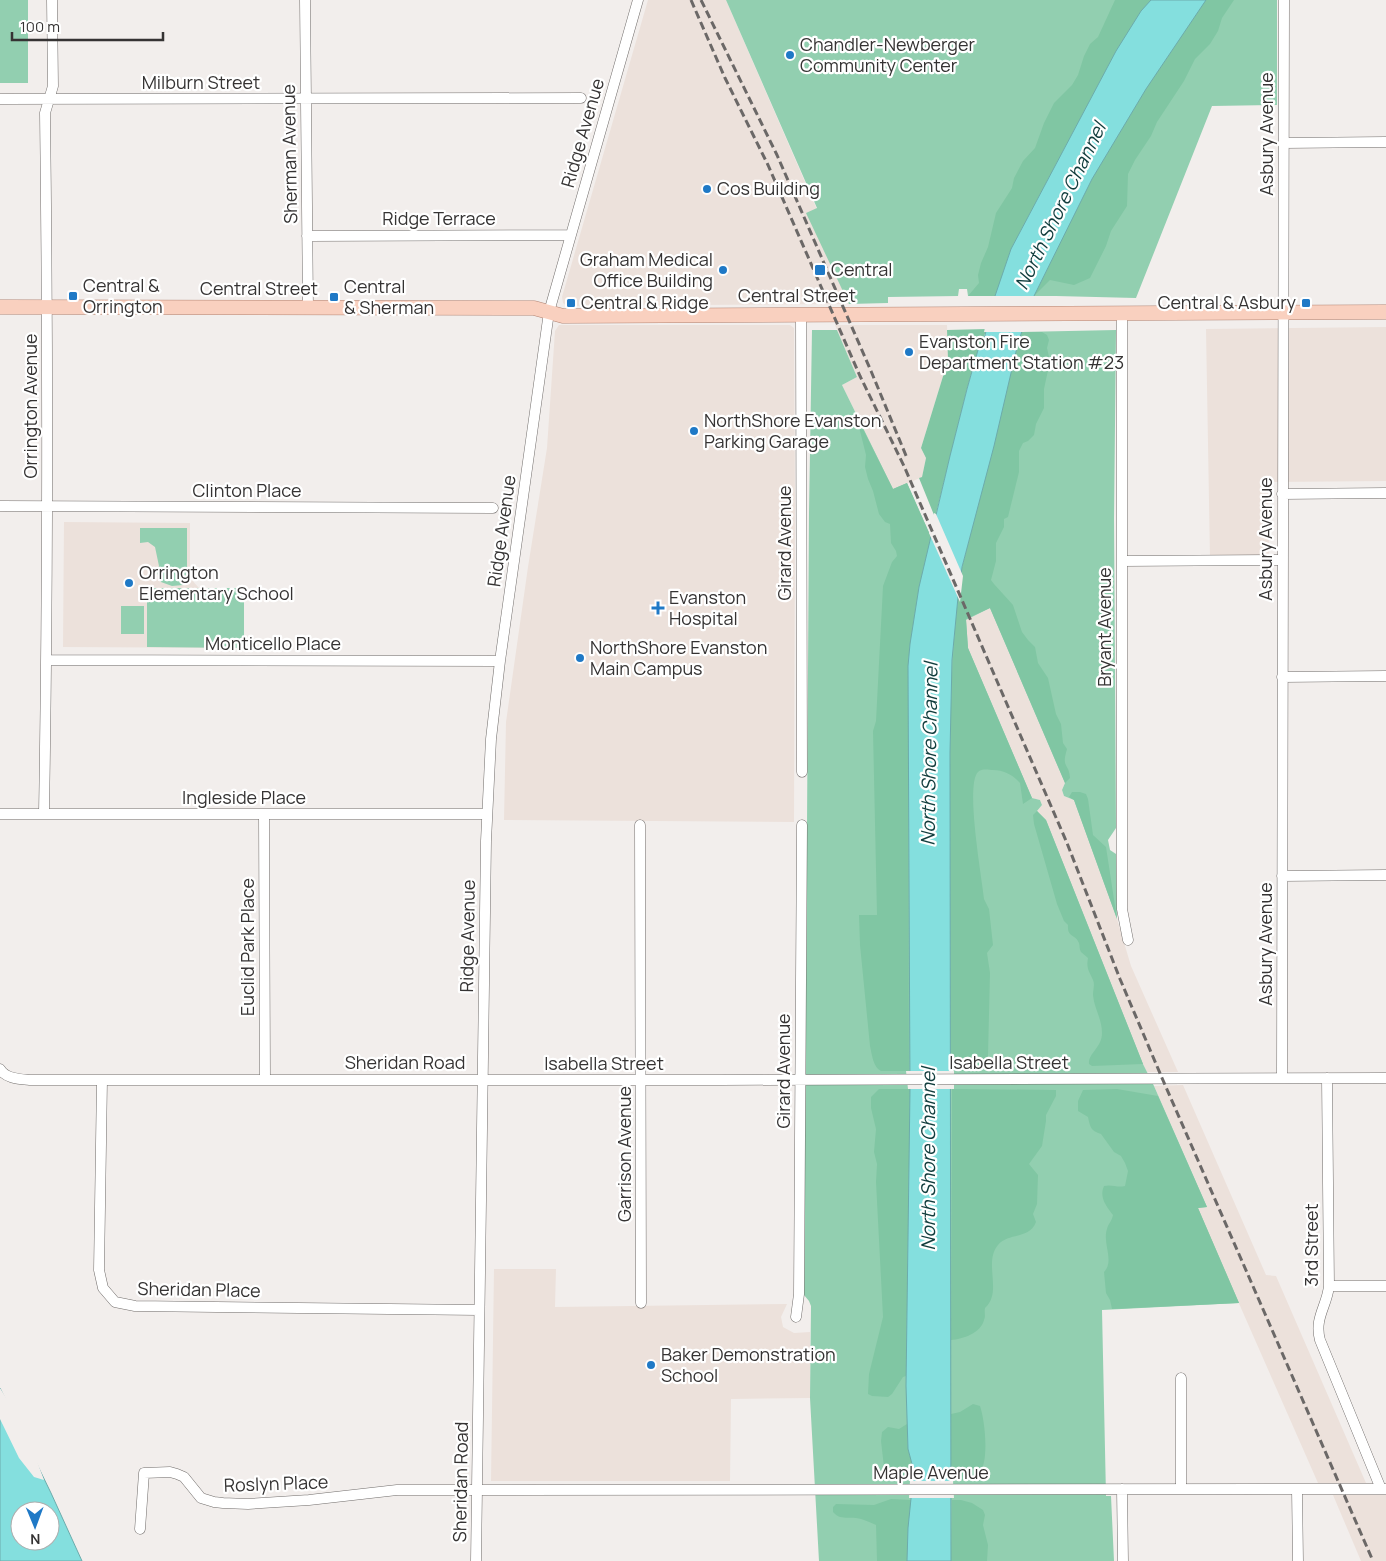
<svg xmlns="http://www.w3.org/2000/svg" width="1386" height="1561" font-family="Manrope,sans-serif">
  <rect width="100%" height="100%" fill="#f2eeec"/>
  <path fill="#ece1db" d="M 648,0 L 726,0 L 825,228 L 849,304 L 567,306 L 563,303 L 562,297 Z
    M 559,325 L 790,325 L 794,328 L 795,507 L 794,822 L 504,820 L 506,722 L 528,567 L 547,448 L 555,331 Z
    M 835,325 L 947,325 L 948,360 L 921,448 L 926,458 L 922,477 L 893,490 L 842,385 L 857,377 Z
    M 1386,327 L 1386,481 L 1268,482 L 1269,557 L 1210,558 L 1206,329 Z
    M 64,522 L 190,523 L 190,578 L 199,588 L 244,588 L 244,648 L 63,647 Z
    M 990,608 L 1065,783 L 1062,790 L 1064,796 L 1074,800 L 1117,919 L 1131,966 L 1178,1072 L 1147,1072 L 1143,1064 L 1046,820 L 1037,811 L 1042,805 L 1040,800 L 1032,798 L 968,648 L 966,620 Z
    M 1183,1085 L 1266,1275 L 1276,1276 L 1366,1483 L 1318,1483 L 1197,1208 L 1207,1207 L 1154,1086 Z
    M 494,1269 L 556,1269 L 555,1307 L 787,1304 L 781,1317 L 783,1327 L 794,1333 L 810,1332 L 810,1398 L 731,1399 L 730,1481 L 491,1481 Z
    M 1333,1495 L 1386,1495 L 1386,1561 L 1361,1561 Z"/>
  <path fill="#92cfb0" d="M 0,0 L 28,0 L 28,83 L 0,83 Z
    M 726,0 L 1277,0 L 1277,105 L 1212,106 L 1136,298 L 1056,296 L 968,296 L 967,289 L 959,289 L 958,296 L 888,297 L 888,303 L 849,304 L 806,213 L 817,208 Z
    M 812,330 L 837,330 L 857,377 L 842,385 L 893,489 L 907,483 L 957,596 L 1021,332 L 1116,330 L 1114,519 L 1116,828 L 1108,840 L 1110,850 L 1116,854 L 1117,919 L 1074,800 L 1064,796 L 1062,790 L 1065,783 L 990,608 L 966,620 L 968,648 L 1032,798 L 1040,800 L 1042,805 L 1037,811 L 1046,820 L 1143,1064 L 1154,1086 L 1207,1207 L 1198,1208 L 1239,1303 L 1102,1310 L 1106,1496 L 1111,1496 L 1114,1561 L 819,1561 L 810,1398 L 811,1306 L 809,1301 L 804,1295 L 809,513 Z
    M 140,528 L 187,528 L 187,577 L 186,582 L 183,585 L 172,586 L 161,582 L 157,573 L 159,566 L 155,547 L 148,542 L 140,543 Z
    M 152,588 L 244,588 L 244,648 L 147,647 L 147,595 Z
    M 121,606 L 144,606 L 144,634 L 121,634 Z"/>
  <path fill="#80c6a3" d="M 1115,0 L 1151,0 L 1141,11 L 1116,51 L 1024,224 L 1011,249 L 995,296 L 968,296 L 979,283 L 978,275 L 981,263 L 988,247 L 996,213 L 1012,188 L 1014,178 L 1023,161 L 1035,148 L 1044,123 L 1054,103 L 1072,85 L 1078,75 L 1084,56 L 1090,44 L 1098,37 Z
    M 1206,0 L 1234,0 L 1222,18 L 1218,31 L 1210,44 L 1195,59 L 1184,81 L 1157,122 L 1151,136 L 1135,160 L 1128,174 L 1127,206 L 1111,231 L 1106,246 L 1090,278 L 1074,285 L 1050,280 L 1034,296 L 1092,179 L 1146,89 Z
    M 987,329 L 978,350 L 967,389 L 936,514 L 934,515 L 919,478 L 922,477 L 926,458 L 921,448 L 948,360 L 947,330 Z
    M 1021,332 L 1042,332 L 1047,335 L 1049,340 L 1047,348 L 1050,361 L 1044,389 L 1044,408 L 1036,424 L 1034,435 L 1028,441 L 1023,443 L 1019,451 L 1019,472 L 1008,517 L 1004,519 L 1004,527 L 996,543 L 996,561 L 991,580 L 994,584 L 1013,605 L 1022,632 L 1028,640 L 1035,647 L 1038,663 L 1048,678 L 1056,714 L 1061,724 L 1063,743 L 1067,749 C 1061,769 1069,762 1070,778 L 1065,783 L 990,608 L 966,619 L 968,648 L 1032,798 L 1023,804 L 1020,783 C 1013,775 1004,770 993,770 C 989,770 982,768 978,772 C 965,785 982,878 984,899 L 989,909 L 993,945 L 987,953 L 990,973 L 988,1056 L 986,1068 L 973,1071 L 951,1071 C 951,983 950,896 950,809 C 950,728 950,647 962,567 Z
    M 856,415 L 893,489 L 907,483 L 931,537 L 919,587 L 910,644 L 908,666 L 909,1071 L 881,1071 C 873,1067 872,1055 870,1046 L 860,945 L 859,915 L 877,915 L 873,731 L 876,721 L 883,586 L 892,562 L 897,556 L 896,551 L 891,543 L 890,524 L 885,522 L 879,514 L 873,491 L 868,479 L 865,467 L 866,455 Z
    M 1072,792 L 1080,792 L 1086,794 L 1088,799 L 1093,835 L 1106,847 L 1117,919 L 1074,800 L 1069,797 Z
    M 1037,811 L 1046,820 L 1143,1064 L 1092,1066 L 1089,1064 C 1088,1053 1102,1048 1102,1033 C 1102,1019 1094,1008 1093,995 C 1093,990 1095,984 1093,980 C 1089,971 1086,968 1088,958 L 1081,952 C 1079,949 1080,946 1079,943 C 1076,934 1067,938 1068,925 L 1064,921 L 1057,904 L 1034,824 L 1033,815 Z
    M 879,1089 L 910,1089 L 906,1376 L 903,1377 L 892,1394 L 888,1397 L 872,1396 L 868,1394 L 869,1374 L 883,1317 L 876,1182 L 877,1164 L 874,1152 L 876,1129 L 871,1108 L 871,1097 Z
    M 952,1089 L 1056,1090 L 1056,1096 L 1046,1115 L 1046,1121 L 1042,1146 L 1029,1164 L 1038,1175 L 1037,1204 L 1033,1214 L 1036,1222 C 1029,1240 1009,1232 998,1245 C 983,1263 1003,1292 985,1308 C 984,1313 986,1316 984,1320 C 981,1333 963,1339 951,1340 Z
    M 1117,1089 L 1158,1096 L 1207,1207 L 1198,1208 L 1239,1303 L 1112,1309 L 1110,1300 L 1106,1293 L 1104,1272 C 1115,1261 1102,1243 1107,1229 C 1108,1224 1112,1221 1113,1215 C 1106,1206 1099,1197 1104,1186 C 1112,1184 1117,1188 1125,1186 L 1128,1171 L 1125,1163 L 1121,1156 L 1114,1152 L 1101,1134 C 1091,1131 1090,1127 1088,1117 L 1078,1111 L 1078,1101 L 1083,1090 Z
    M 973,1404 L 980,1406 C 985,1420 990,1465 978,1475 C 971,1481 959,1480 951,1480 L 951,1414 L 960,1412 Z
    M 907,1424 L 908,1449 L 912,1464 L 913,1479 L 890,1479 L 885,1476 L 881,1441 L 882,1432 L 888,1427 L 899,1429 Z
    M 891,1499 L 911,1500 L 907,1561 L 877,1561 L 876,1525 C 869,1522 863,1519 856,1518 C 847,1517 840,1520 833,1512 L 833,1507 L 836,1504 L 874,1505 Z
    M 952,1500 L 961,1500 L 972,1503 L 983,1510 L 985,1515 L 983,1525 L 988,1545 L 987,1561 L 951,1561 Z"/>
  <path fill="#84dfde" stroke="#6cabab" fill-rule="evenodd" d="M 1151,0 L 1206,0 L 1146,89 L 1092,179 L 1034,296 L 1018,343 L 994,446 L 962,567 L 958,597 L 952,660 L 950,753 L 951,1561 L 907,1561 L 908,1528 L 913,1479 L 912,1464 L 908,1449 L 906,1386 L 910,1089 L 908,666 L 910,644 L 919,587 L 950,456 L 967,389 L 978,350 L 984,339 L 995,296 L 1011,249 L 1116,51 L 1141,11 Z
    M 0,1388 L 51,1493 L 82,1561 L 0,1561 ZM 20,1511 L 50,1511 L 50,1541 L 20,1541 Z"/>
  <path fill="#f2eeec" d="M 992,296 L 1037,296 L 1024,332 L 984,332 Z
    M 934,513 L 936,514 L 963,576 L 960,602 L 929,533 Z
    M 906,1071 L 954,1071 L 954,1089 L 908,1089 Z
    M 0,1388 L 25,1429 L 44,1480 L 34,1477 L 19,1458 L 0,1419 Z
    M 910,1481 L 953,1481 L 954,1498 L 909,1498 Z"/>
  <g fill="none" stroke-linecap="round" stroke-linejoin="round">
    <defs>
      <path id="minor" d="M 305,0 L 308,308
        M 0,99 L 581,98
        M 1284,143 L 1386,142
        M 307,236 L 571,235
        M 1122,313 L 1122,909 L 1128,940
        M 801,315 L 802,772
        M 1282,494 L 1386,493
        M 0,506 L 493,508
        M 1122,561 L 1282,560
        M 47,660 L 500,661
        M 1282,677 L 1386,676
        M 44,813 C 48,580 48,347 45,113 L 53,86 L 52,0
        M 0,814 L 487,814
        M 264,814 L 265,1080
        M 640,825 L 641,1303
        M 1282,876 L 1386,875
        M 0,1069 C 6,1079 20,1079 31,1080 L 721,1080 L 1386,1078
        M 1282,1078 L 1284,0
        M 1327,1078 L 1329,1286 C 1327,1306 1314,1318 1320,1340 L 1381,1489
        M 102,1080 L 99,1270 L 103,1288 L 115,1302 L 135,1306 L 479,1310
        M 1329,1286 L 1386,1286
        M 796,1317 L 799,1294 L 802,825
        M 1122,1489 L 1123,1561
        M 1181,1489 L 1181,1378
        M 1297,1489 L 1298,1561
        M 140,1529 L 144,1473 L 170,1472 L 177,1474 L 184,1477 L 201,1498 L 214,1502 L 223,1503 L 248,1504 L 309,1500 L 397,1490 L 1386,1489
        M 476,1561 L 486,841 L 491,739 L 500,661 L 549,312 L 638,0"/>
      <path id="major" d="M 0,307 L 534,308 L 563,316 L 1386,312"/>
    </defs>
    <use href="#minor" stroke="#716d6b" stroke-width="11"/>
    <use href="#major" stroke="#b28473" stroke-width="15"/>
    <use href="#minor" stroke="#fff" stroke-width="10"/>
    <use href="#major" stroke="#f9d0bf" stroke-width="14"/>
    <path stroke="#6b6867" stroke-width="3" stroke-dasharray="8 4" stroke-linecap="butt" d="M 691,0 L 725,78 L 768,165 L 860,376 L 904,466 L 1067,843 L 1120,979 L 1162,1078 L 1373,1561
      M 701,0 L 777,155 L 871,371 L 907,458"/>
  </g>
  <g fill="#1f79c6" stroke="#fff" stroke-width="2">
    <circle cx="790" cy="55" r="5"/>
    <circle cx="707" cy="189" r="5"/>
    <circle cx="723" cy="270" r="5"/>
    <rect x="814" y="264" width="12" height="12" rx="2.5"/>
    <rect x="68" y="291" width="10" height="10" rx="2.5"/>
    <rect x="329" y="292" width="10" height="10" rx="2.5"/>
    <rect x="566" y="298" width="10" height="10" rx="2.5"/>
    <rect x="1301" y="298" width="10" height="10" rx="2.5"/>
    <circle cx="909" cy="352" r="5"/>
    <circle cx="694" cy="431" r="5"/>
    <circle cx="129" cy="583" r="5"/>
    <path d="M655.5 600.5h5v5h5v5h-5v5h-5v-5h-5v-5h5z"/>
    <circle cx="580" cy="658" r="5"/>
    <circle cx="651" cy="1365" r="5"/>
  </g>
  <g text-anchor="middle" stroke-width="4.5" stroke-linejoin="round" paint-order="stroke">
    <g font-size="18" fill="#353333" stroke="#fff" text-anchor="start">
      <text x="800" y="51">Chandler-Newberger<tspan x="800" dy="21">Community Center</tspan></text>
      <text x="717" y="195">Cos Building</text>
      <text x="713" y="266" text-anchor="end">Graham Medical<tspan x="713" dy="21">Office Building</tspan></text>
      <text x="831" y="276">Central</text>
      <text x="83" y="292">Central &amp;<tspan x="83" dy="21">Orrington</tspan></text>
      <text x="344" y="293">Central<tspan x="344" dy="21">&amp; Sherman</tspan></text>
      <text x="581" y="309">Central &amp; Ridge</text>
      <text x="1296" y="309" text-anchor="end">Central &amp; Asbury</text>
      <text x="919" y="348">Evanston Fire<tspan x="919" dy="21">Department Station #23</tspan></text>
      <text x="704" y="427">NorthShore Evanston<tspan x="704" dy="21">Parking Garage</tspan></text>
      <text x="139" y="579">Orrington<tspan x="139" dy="21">Elementary School</tspan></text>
      <text x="669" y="604">Evanston<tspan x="669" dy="21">Hospital</tspan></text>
      <text x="590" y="654">NorthShore Evanston<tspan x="590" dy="21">Main Campus</tspan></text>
      <text x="661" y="1361">Baker Demonstration<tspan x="661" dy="21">School</tspan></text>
    </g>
    <g font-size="18" fill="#353333" stroke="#fff">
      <text x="201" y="89">Milburn Street</text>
      <text transform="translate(583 133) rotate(-74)" y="6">Ridge Avenue</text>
      <text transform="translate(1267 134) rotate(-90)" y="6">Asbury Avenue</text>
      <text transform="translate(290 154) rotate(-91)" y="6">Sherman Avenue</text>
      <text x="439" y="225">Ridge Terrace</text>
      <text x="259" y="295">Central Street</text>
      <text x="797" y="302">Central Street</text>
      <text transform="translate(31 406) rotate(-90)" y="6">Orrington Avenue</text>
      <text x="247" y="497">Clinton Place</text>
      <text transform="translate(502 531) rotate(-82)" y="6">Ridge Avenue</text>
      <text transform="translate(1266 539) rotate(-90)" y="6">Asbury Avenue</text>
      <text transform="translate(785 543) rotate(-90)" y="6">Girard Avenue</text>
      <text transform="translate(1105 627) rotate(-90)" y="6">Bryant Avenue</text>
      <text x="273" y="650">Monticello Place</text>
      <text x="244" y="804">Ingleside Place</text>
      <text transform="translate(468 936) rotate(-89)" y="6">Ridge Avenue</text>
      <text transform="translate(1266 944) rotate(-90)" y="6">Asbury Avenue</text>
      <text transform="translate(248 947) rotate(-90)" y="6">Euclid Park Place</text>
      <text x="405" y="1069">Sheridan Road</text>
      <text x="1009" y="1069">Isabella Street</text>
      <text x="604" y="1070">Isabella Street</text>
      <text transform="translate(784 1071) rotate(-90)" y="6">Girard Avenue</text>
      <text transform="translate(625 1154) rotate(-90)" y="6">Garrison Avenue</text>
      <text transform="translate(1312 1245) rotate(-90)" y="6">3rd Street</text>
      <text transform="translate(199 1290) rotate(1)" y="6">Sheridan Place</text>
      <text x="931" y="1479">Maple Avenue</text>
      <text transform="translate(461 1482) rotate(-89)" y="6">Sheridan Road</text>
      <text transform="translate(276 1484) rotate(-2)" y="6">Roslyn Place</text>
    </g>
    <g font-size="19" font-style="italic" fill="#113d3d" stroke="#fff">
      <text transform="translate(1060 206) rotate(-64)" y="7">North Shore Channel</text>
      <text transform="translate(929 754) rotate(-89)" y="7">North Shore Channel</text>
      <text transform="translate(928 1159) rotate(-90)" y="7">North Shore Channel</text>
    </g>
  </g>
  <g transform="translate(35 1526) rotate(179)"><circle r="24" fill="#ffffff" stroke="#aeadad"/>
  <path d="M0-4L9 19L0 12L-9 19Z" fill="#1f79c6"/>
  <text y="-8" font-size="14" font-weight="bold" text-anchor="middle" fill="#353333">N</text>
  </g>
  <path d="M12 32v8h151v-8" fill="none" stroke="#353333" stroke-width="2.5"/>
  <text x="20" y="32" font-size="15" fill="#353333" stroke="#ffffff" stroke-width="4" paint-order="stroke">100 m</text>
</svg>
